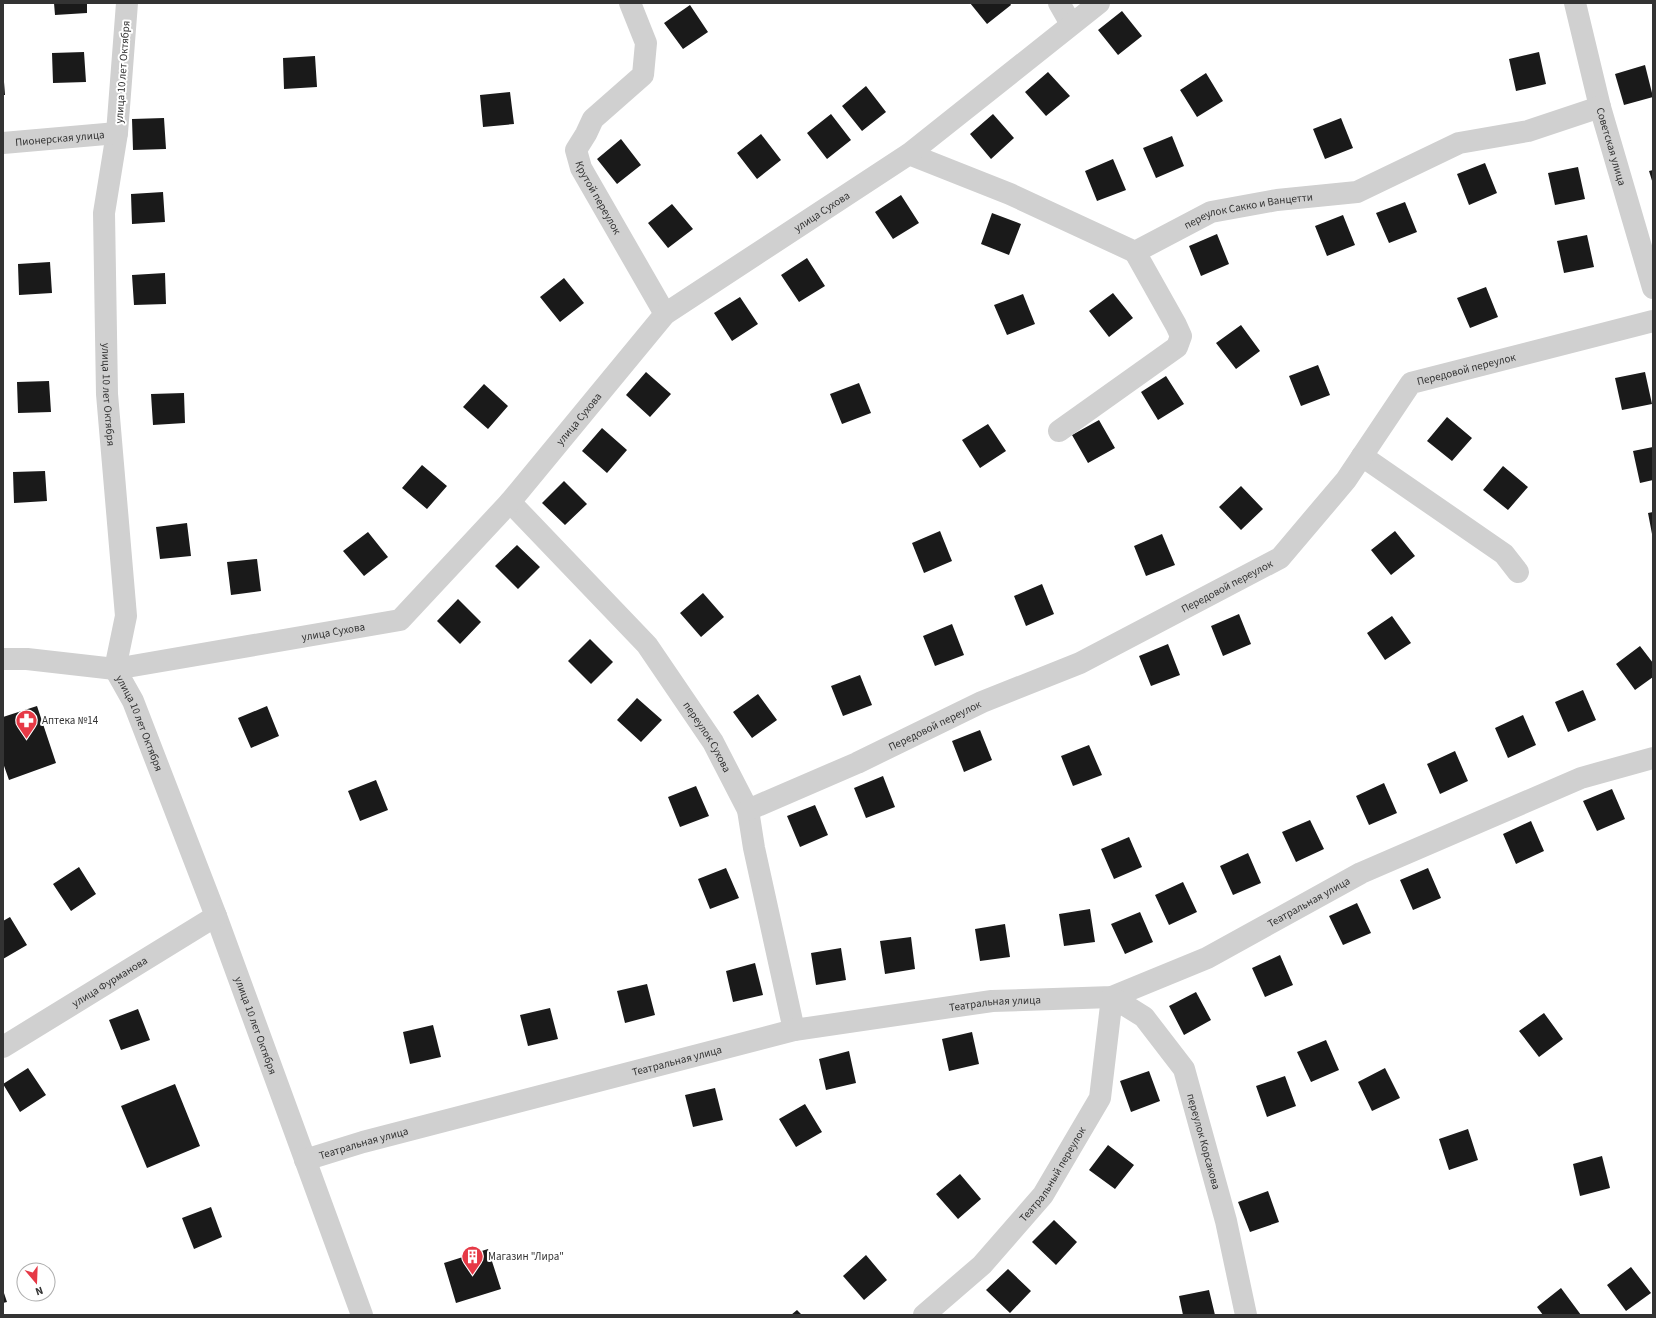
<svg xmlns="http://www.w3.org/2000/svg" width="1656" height="1318" font-family="'Source Sans 3',sans-serif">
  <rect width="100%" height="100%" fill="#fff"/>
  <path fill="#1a1a1a" d="M 54,3 L 87,3 L 87,13 L 55,15 Z
    M 970,3 L 1010,3 L 1011,5 L 987,24 Z
    M 690,5 L 708,32 L 683,49 L 664,23 Z
    M 1122,11 L 1142,36 L 1118,55 L 1098,30 Z
    M 84,52 L 86,82 L 53,83 L 52,53 Z
    M 1539,52 L 1546,84 L 1516,91 L 1509,59 Z
    M 315,56 L 317,87 L 284,89 L 283,58 Z
    M 1645,65 L 1653,97 L 1624,105 L 1615,74 Z
    M 1048,72 L 1070,96 L 1046,116 L 1025,92 Z
    M 1206,73 L 1223,101 L 1197,117 L 1180,90 Z
    M 3,82 L 4,82 L 5,95 L 3,95 Z
    M 866,86 L 886,112 L 862,131 L 842,106 Z
    M 510,92 L 514,124 L 483,127 L 480,95 Z
    M 831,114 L 851,140 L 827,159 L 807,133 Z
    M 993,114 L 1014,138 L 991,159 L 970,134 Z
    M 164,118 L 166,149 L 133,150 L 132,119 Z
    M 1341,118 L 1353,148 L 1325,159 L 1313,129 Z
    M 761,134 L 781,160 L 757,179 L 737,153 Z
    M 1172,136 L 1184,166 L 1156,178 L 1143,148 Z
    M 621,139 L 641,165 L 617,184 L 597,159 Z
    M 1113,159 L 1126,190 L 1097,201 L 1085,171 Z
    M 1485,163 L 1497,193 L 1469,205 L 1457,174 Z
    M 1578,167 L 1585,199 L 1555,205 L 1548,173 Z
    M 1653,170 L 1653,184 L 1649,171 Z
    M 163,192 L 165,222 L 132,224 L 131,194 Z
    M 901,195 L 919,223 L 893,239 L 875,212 Z
    M 1405,202 L 1417,232 L 1389,243 L 1376,213 Z
    M 672,204 L 693,229 L 668,248 L 648,223 Z
    M 992,213 L 1021,224 L 1009,255 L 981,244 Z
    M 1343,215 L 1355,245 L 1327,256 L 1315,226 Z
    M 1217,234 L 1229,264 L 1201,276 L 1189,246 Z
    M 1587,235 L 1594,267 L 1564,273 L 1557,241 Z
    M 807,258 L 825,286 L 799,302 L 781,275 Z
    M 50,262 L 52,293 L 19,295 L 18,264 Z
    M 165,273 L 166,304 L 134,305 L 132,275 Z
    M 564,278 L 584,303 L 560,322 L 540,297 Z
    M 1486,287 L 1498,317 L 1470,328 L 1457,298 Z
    M 1113,293 L 1133,318 L 1109,337 L 1089,311 Z
    M 1023,294 L 1035,324 L 1007,335 L 994,305 Z
    M 740,297 L 758,324 L 732,341 L 714,313 Z
    M 1241,325 L 1260,351 L 1236,369 L 1216,343 Z
    M 1318,365 L 1330,395 L 1301,406 L 1289,376 Z
    M 646,372 L 671,394 L 650,417 L 626,395 Z
    M 1645,372 L 1652,404 L 1622,410 L 1615,378 Z
    M 1166,376 L 1184,404 L 1158,420 L 1141,392 Z
    M 49,381 L 51,412 L 18,413 L 17,382 Z
    M 859,383 L 871,413 L 842,424 L 830,394 Z
    M 484,384 L 508,406 L 488,429 L 463,407 Z
    M 184,393 L 185,423 L 153,425 L 151,394 Z
    M 1447,417 L 1472,438 L 1452,461 L 1427,441 Z
    M 1099,420 L 1115,448 L 1088,463 L 1072,435 Z
    M 988,424 L 1006,451 L 980,468 L 962,440 Z
    M 602,428 L 627,450 L 607,473 L 582,451 Z
    M 1653,447 L 1653,480 L 1640,483 L 1633,451 Z
    M 422,465 L 447,486 L 427,509 L 402,488 Z
    M 1503,466 L 1528,487 L 1508,510 L 1483,490 Z
    M 45,471 L 47,501 L 14,503 L 13,472 Z
    M 564,481 L 587,504 L 565,525 L 542,503 Z
    M 1241,486 L 1263,509 L 1241,530 L 1219,507 Z
    M 1653,512 L 1653,534 L 1652,534 L 1648,513 Z
    M 187,523 L 191,556 L 160,559 L 156,527 Z
    M 940,531 L 952,561 L 924,573 L 912,543 Z
    M 1395,531 L 1415,556 L 1391,575 L 1371,550 Z
    M 368,532 L 388,557 L 364,576 L 343,551 Z
    M 1162,534 L 1175,565 L 1146,576 L 1134,546 Z
    M 517,545 L 540,567 L 518,589 L 495,566 Z
    M 257,559 L 261,591 L 231,595 L 227,562 Z
    M 1042,584 L 1054,614 L 1026,626 L 1014,596 Z
    M 703,593 L 724,617 L 701,637 L 680,613 Z
    M 458,599 L 481,622 L 460,644 L 437,621 Z
    M 1239,614 L 1251,644 L 1223,656 L 1211,626 Z
    M 1392,616 L 1411,643 L 1385,660 L 1367,633 Z
    M 952,624 L 964,655 L 935,666 L 923,636 Z
    M 590,639 L 613,662 L 591,684 L 568,661 Z
    M 1168,644 L 1180,675 L 1151,686 L 1139,656 Z
    M 1640,646 L 1653,663 L 1653,677 L 1635,690 L 1616,664 Z
    M 860,675 L 872,705 L 843,716 L 831,686 Z
    M 1583,690 L 1596,720 L 1568,732 L 1555,702 Z
    M 758,694 L 777,720 L 752,738 L 733,712 Z
    M 637,698 L 662,720 L 641,742 L 617,720 Z
    M 37,706 L 56,763 L 9,780 L 3,763 L 3,717 Z
    M 267,706 L 279,736 L 251,748 L 238,718 Z
    M 1523,715 L 1536,745 L 1508,758 L 1495,728 Z
    M 980,730 L 992,760 L 964,772 L 952,741 Z
    M 1089,745 L 1102,775 L 1073,786 L 1061,756 Z
    M 1455,751 L 1468,781 L 1440,794 L 1427,764 Z
    M 883,776 L 895,807 L 866,818 L 854,788 Z
    M 376,780 L 388,810 L 360,821 L 348,791 Z
    M 1384,783 L 1397,813 L 1369,825 L 1356,796 Z
    M 696,786 L 709,816 L 680,827 L 668,797 Z
    M 1612,789 L 1625,819 L 1597,831 L 1583,801 Z
    M 815,805 L 828,835 L 800,847 L 787,816 Z
    M 1310,820 L 1324,849 L 1296,862 L 1282,832 Z
    M 1531,821 L 1544,851 L 1516,864 L 1503,834 Z
    M 1129,837 L 1142,867 L 1114,879 L 1101,849 Z
    M 1248,853 L 1261,883 L 1233,895 L 1220,866 Z
    M 79,867 L 96,894 L 71,911 L 53,884 Z
    M 726,868 L 739,898 L 710,909 L 698,879 Z
    M 1428,868 L 1441,898 L 1413,910 L 1400,880 Z
    M 1183,882 L 1197,912 L 1169,925 L 1155,895 Z
    M 1357,903 L 1371,933 L 1343,945 L 1329,916 Z
    M 1090,909 L 1095,942 L 1064,946 L 1059,914 Z
    M 1140,912 L 1153,942 L 1125,954 L 1111,924 Z
    M 10,917 L 27,945 L 3,959 L 3,921 Z
    M 1005,924 L 1010,957 L 980,961 L 975,929 Z
    M 911,937 L 915,969 L 885,974 L 880,941 Z
    M 841,948 L 846,980 L 816,985 L 811,953 Z
    M 1280,955 L 1293,985 L 1265,997 L 1252,968 Z
    M 755,963 L 763,995 L 733,1002 L 726,971 Z
    M 647,984 L 655,1015 L 625,1023 L 617,991 Z
    M 1196,992 L 1211,1020 L 1184,1035 L 1169,1006 Z
    M 550,1008 L 558,1039 L 528,1046 L 520,1015 Z
    M 138,1009 L 150,1040 L 121,1050 L 109,1020 Z
    M 1544,1013 L 1563,1039 L 1539,1057 L 1519,1031 Z
    M 433,1025 L 441,1057 L 410,1064 L 403,1032 Z
    M 972,1032 L 979,1064 L 949,1071 L 942,1039 Z
    M 1326,1040 L 1339,1070 L 1311,1082 L 1297,1052 Z
    M 849,1051 L 856,1083 L 826,1090 L 819,1059 Z
    M 28,1068 L 46,1095 L 20,1112 L 3,1084 Z
    M 1385,1068 L 1400,1098 L 1372,1111 L 1358,1082 Z
    M 1149,1071 L 1160,1101 L 1131,1112 L 1120,1081 Z
    M 1285,1076 L 1296,1106 L 1267,1117 L 1256,1086 Z
    M 175,1084 L 200,1146 L 147,1168 L 121,1106 Z
    M 715,1088 L 723,1120 L 693,1127 L 685,1095 Z
    M 805,1104 L 822,1132 L 796,1147 L 779,1119 Z
    M 1468,1129 L 1478,1160 L 1449,1170 L 1439,1139 Z
    M 1108,1145 L 1134,1165 L 1115,1189 L 1089,1170 Z
    M 1602,1156 L 1610,1188 L 1580,1196 L 1573,1164 Z
    M 960,1174 L 981,1199 L 958,1219 L 936,1194 Z
    M 1268,1191 L 1279,1222 L 1250,1232 L 1238,1202 Z
    M 211,1207 L 222,1237 L 194,1249 L 182,1218 Z
    M 1054,1220 L 1077,1242 L 1056,1265 L 1032,1242 Z
    M 488,1249 L 501,1289 L 456,1303 L 444,1263 Z
    M 866,1255 L 887,1280 L 864,1300 L 843,1276 Z
    M 1631,1267 L 1651,1293 L 1626,1311 L 1607,1285 Z
    M 1008,1269 L 1031,1291 L 1010,1313 L 986,1290 Z
    M 1561,1288 L 1581,1315 L 1543,1315 L 1537,1307 Z
    M 3,1290 L 7,1302 L 3,1303 Z
    M 1209,1290 L 1215,1315 L 1183,1315 L 1179,1296 Z
    M 797,1310 L 802,1315 L 791,1315 Z"/>
  <g fill="none" stroke-linecap="round" stroke-linejoin="round">
    <g stroke="#d0d0d0" stroke-width="22">
      <path id="s1" d="M 127,3 L 117,133 L 104,213 L 107,394 L 126,616 L 115,669 L 133,701 L 216,916 L 362,1315"/>
      <path id="s2" d="M 630,3 L 646,43 L 643,75 L 593,119 L 586,134 L 576,150 L 581,168 L 665,314"/>
      <path d="M 1059,3 L 1071,24"/>
      <path id="s3" d="M 1575,3 L 1600,107 L 1653,288"/>
      <path id="s4" d="M 3,143 L 117,133"/>
      <path id="s5" d="M 909,154 L 1010,194 L 1135,252 L 1211,212 L 1277,200 L 1357,192 L 1459,143 L 1528,131 L 1600,107"/>
      <path d="M 1059,431 L 1177,347 L 1181,336 L 1176,325 L 1135,252"/>
      <path d="M 1362,456 L 1504,554 L 1518,572"/>
      <path id="s6" d="M 510,502 L 647,645 L 713,742 L 748,810 L 754,848 L 794,1030"/>
      <path id="s7" d="M 3,659 L 27,659 L 115,669 L 400,620 L 510,502 L 665,314 L 909,154 L 1099,3"/>
      <path id="s8" d="M 748,810 L 857,763 L 982,702 L 1080,663 L 1280,558 L 1346,480 L 1411,383 L 1653,321"/>
      <path id="s9" d="M 3,1047 L 216,916"/>
      <path id="s10" d="M 305,1160 L 363,1142 L 794,1030 L 992,1001 L 1112,997 L 1207,958 L 1361,873 L 1581,778 L 1653,758"/>
      <path id="s11" d="M 924,1315 L 982,1265 L 1043,1195 L 1100,1098 L 1112,997 L 1144,1017 L 1184,1069 L 1226,1221 L 1246,1315"/>
    </g>
  </g>
  <defs>
    <symbol id="pharmacy-pin" viewBox="-11 -11 22 30"><path d="M0 17L-7.5 6A9.5 9.5 0 1 1 7.5 6Z" fill="#e63946" stroke="#fff"/><path d="M-2-6h4v4h4v4h-4v4h-4v-4h-4v-4h4Z" fill="#fff"/></symbol>
    <symbol id="building-pin" viewBox="-11 -11 22 30"><path d="M0 17L-7.5 6A9.5 9.5 0 1 1 7.5 6Z" fill="#e63946" stroke="#fff"/><path d="M-4-6H4V6H1V3H-1V6H-4ZM-2.5-4.3h1.7v1.8h-1.7ZM.8-4.3h1.7v1.8H.8ZM-2.5-1h1.7V.8h-1.7ZM.8-1h1.7V.8H.8Z" fill="#fff"/></symbol>
  </defs>
  <g fill-rule="evenodd">
    <use href="#pharmacy-pin" x="14" y="708" width="25" height="34"/>
    <use href="#building-pin" x="460" y="1244" width="25" height="34"/>
  </g>
  <g text-anchor="middle" stroke-width="4" stroke-linejoin="round" paint-order="stroke">
    <g font-size="11" fill="#333" stroke="#fff">
      <text transform="translate(122 72) rotate(-86)" y="4">улица 10 лет Октября</text>
      <text dy="4" stroke="none"><textPath href="#s4" startOffset="57">Пионерская улица</textPath></text>
      <text dy="4" stroke="none"><textPath href="#s3" startOffset="148">Советская улица</textPath></text>
      <text dy="4" stroke="none"><textPath href="#s2" startOffset="230">Крутой переулок</textPath></text>
      <text dy="4" stroke="none"><textPath href="#s7" startOffset="994">улица Сухова</textPath></text>
      <text dy="4" stroke="none"><textPath href="#s5" startOffset="369">переулок Сакко и Ванцетти</textPath></text>
      <text dy="4" stroke="none"><textPath href="#s8" startOffset="865">Передовой переулок</textPath></text>
      <text dy="4" stroke="none"><textPath href="#s1" startOffset="393">улица 10 лет Октября</textPath></text>
      <text dy="4" stroke="none"><textPath href="#s7" startOffset="671">улица Сухова</textPath></text>
      <text dy="4" stroke="none"><textPath href="#s8" startOffset="529">Передовой переулок</textPath></text>
      <text dy="4" stroke="none"><textPath href="#s7" startOffset="334">улица Сухова</textPath></text>
      <text dy="4" stroke="none"><textPath href="#s1" startOffset="729">улица 10 лет Октября</textPath></text>
      <text dy="4" stroke="none"><textPath href="#s8" startOffset="205">Передовой переулок</textPath></text>
      <text dy="4" stroke="none"><textPath href="#s6" startOffset="308">переулок Сухова</textPath></text>
      <text dy="4" stroke="none"><textPath href="#s10" startOffset="1045">Театральная улица</textPath></text>
      <text dy="4" stroke="none"><textPath href="#s9" startOffset="125">улица Фурманова</textPath></text>
      <text dy="4" stroke="none"><textPath href="#s10" startOffset="709">Театральная улица</textPath></text>
      <text dy="4" stroke="none"><textPath href="#s1" startOffset="1053">улица 10 лет Октября</textPath></text>
      <text dy="4" stroke="none"><textPath href="#s10" startOffset="385">Театральная улица</textPath></text>
      <text dy="4" stroke="none"><textPath href="#s11" startOffset="562">переулок Корсакова</textPath></text>
      <text dy="4" stroke="none"><textPath href="#s10" startOffset="61">Театральная улица</textPath></text>
      <text dy="4" stroke="none"><textPath href="#s11" startOffset="192">Театральный переулок</textPath></text>
    </g>
    <g font-size="11" fill="#333" stroke="#fff" text-anchor="start">
      <text x="42" y="724">Аптека №14</text>
      <text x="488" y="1260">Магазин "Лира"</text>
    </g>
  </g>
  <rect width="1656" height="1318" fill="none" stroke="#333333" stroke-width="8"/>
  <g transform="translate(36 1282) rotate(161)"><circle r="19" fill="#ffffff" stroke="#adadad"/>
  <path d="M0-3L7 15L0 10L-7 15Z" fill="#e63946"/>
  <text y="-6" font-size="11" font-weight="bold" text-anchor="middle" fill="#333333">N</text>
  </g>
</svg>
